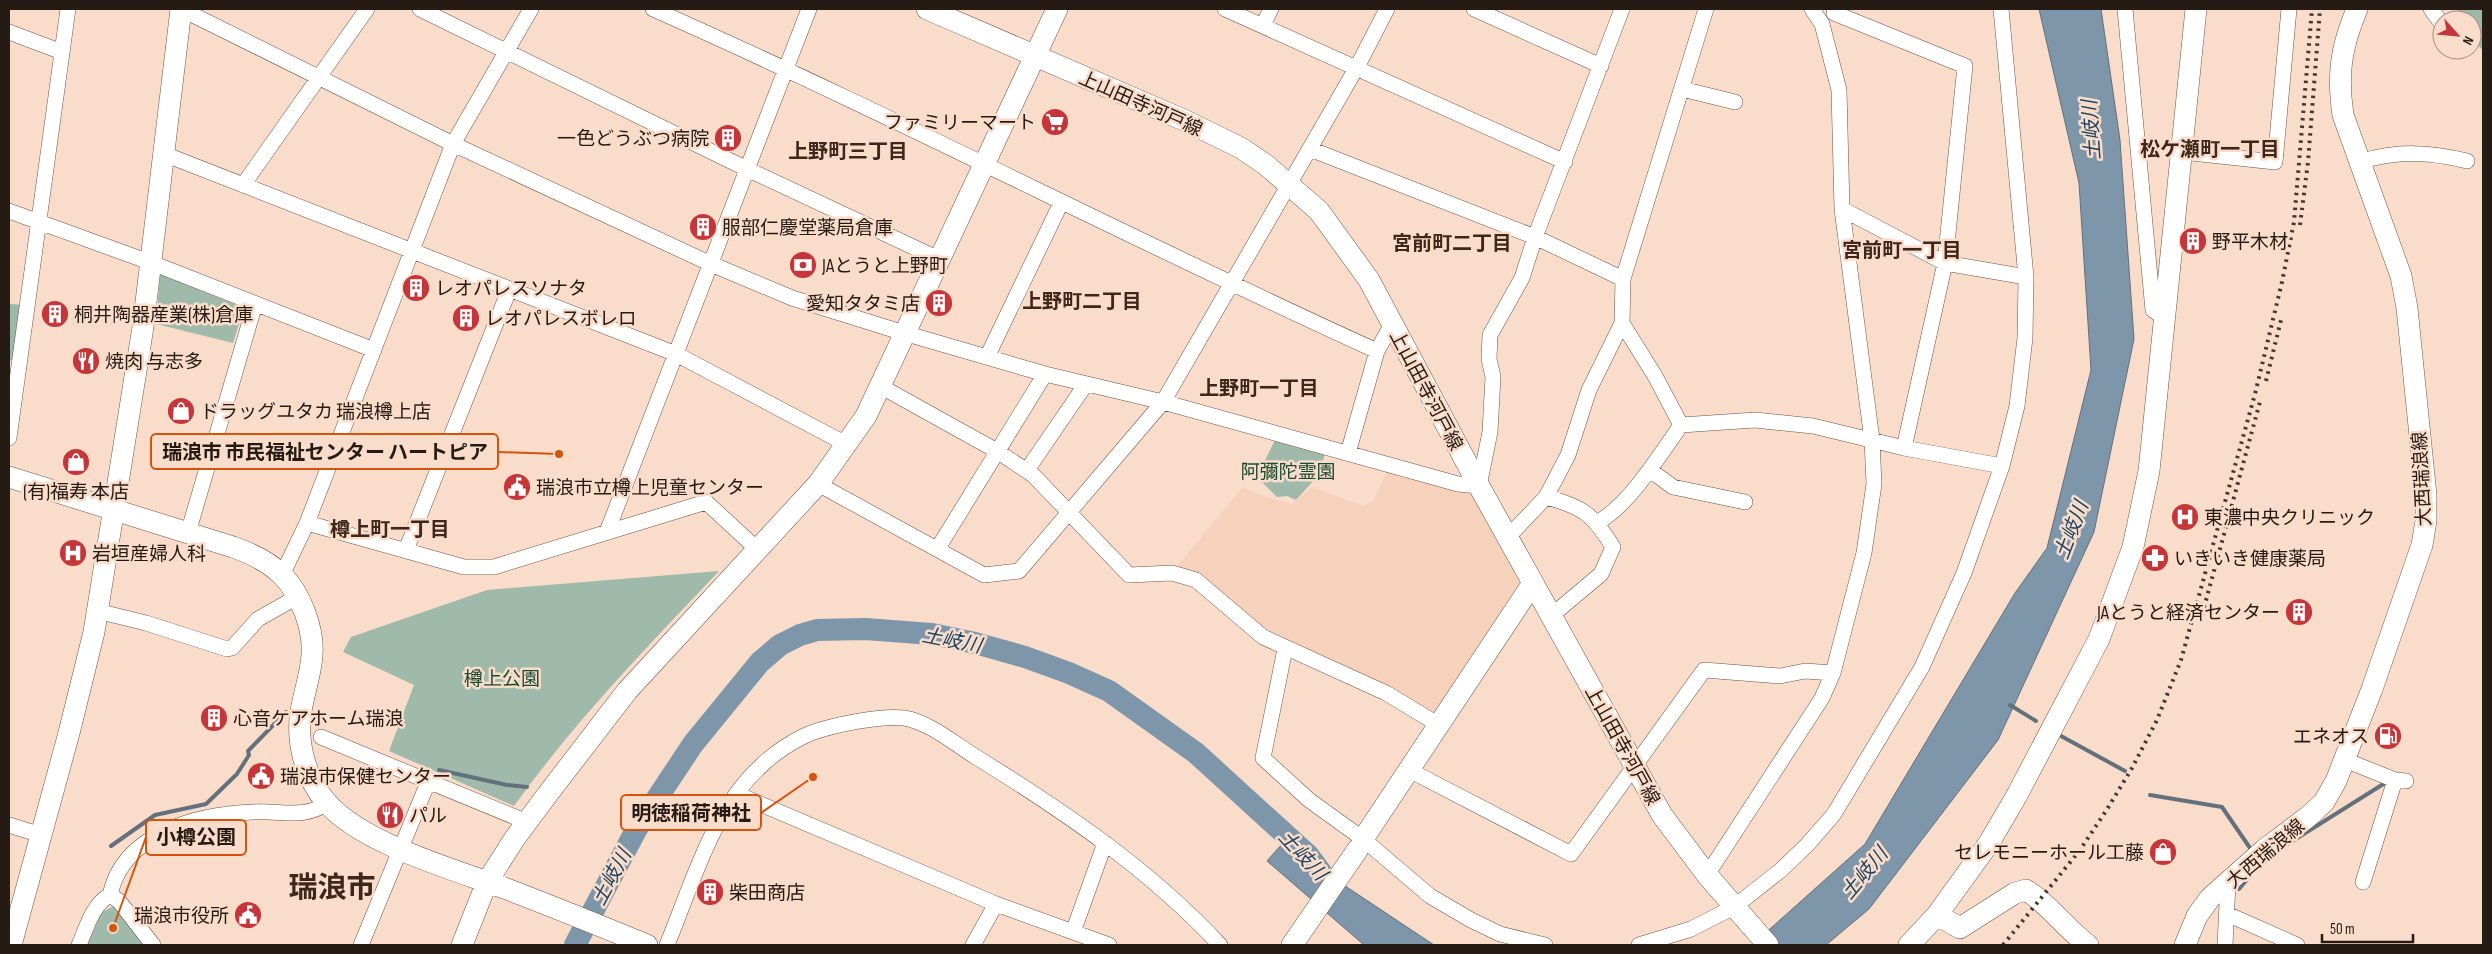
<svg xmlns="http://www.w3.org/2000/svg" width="2492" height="954" font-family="'Sofia Sans Condensed','Noto Sans JP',sans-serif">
  <rect width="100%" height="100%" fill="#fadcca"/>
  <path fill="#f6d1bb" d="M 1390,465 L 1479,486 L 1533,583 L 1439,725 L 1285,649 L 1200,579 L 1172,573 L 1243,487 L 1262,496 L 1292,504 L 1312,487 L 1363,506 L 1373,501 Z"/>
  <path fill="#9fbaab" d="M 160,274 L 244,308 L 233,343 L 156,324 Z
    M 1275,440 L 1326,452 L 1315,479 L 1296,500 L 1287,496 L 1277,497 L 1257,477 Z
    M 719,571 C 647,647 575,721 514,806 L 389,751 L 414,685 L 343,652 L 351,637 L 487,590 Z
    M 114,906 L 145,945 L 87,945 L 102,912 Z"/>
  <path fill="#9cb9a8" d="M 2458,9 L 2483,9 L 2483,49 L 2480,48 L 2475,34 L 2472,33 L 2472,20 L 2456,20 Z
    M 9,304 L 27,305 L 19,362 L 9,360 Z"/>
  <path fill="#7e96aa" stroke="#63717d" d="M 2039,9 L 2101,9 L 2120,140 L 2134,339 L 2094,532 L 1998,740 L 1869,909 L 1826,945 L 1752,945 L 1865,844 L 2015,593 L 2047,548 L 2091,370 L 2079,183 Z
    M 1282,844 L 1434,945 L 1364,945 L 1267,861 Z"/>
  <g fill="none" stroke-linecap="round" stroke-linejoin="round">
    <path stroke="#63717d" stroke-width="4" d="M 2010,705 L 2036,721
      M 2061,736 L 2125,771
      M 439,770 L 507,785 L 527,787
      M 2150,795 L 2222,807 L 2250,848
      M 111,846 L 155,815 L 206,804 L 237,774 L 249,755 L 248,751 L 286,712
      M 2283,847 L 2385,783
      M 2239,889 L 2250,876"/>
    <path stroke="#7e96aa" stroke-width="22" d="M 575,945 L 636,830 L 693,744 L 760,662 L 780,645 L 800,635 L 817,630 L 865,629 L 932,634 L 975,643 L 1025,657 L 1069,673 L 1109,691 L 1196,753 L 1309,856 L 1335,891"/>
    <defs>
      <path id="street" d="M 181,9 L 453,144 L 711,264 L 792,298 L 904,333 L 1045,374 L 1163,402 L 1458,484 L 1479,486 L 1490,432 L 1493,377 L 1489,359 L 1490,335 L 1522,278 L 1535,237 L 1622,9
        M 420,9 L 747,169 L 941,260
        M 653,9 C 897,117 1134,241 1377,351 L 1392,324
        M 1225,9 L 1565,162
        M 1474,9 L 1601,66
        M 2125,9 L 2153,310 L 2165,318
        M 2431,9 L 2442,24
        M 1834,13 L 1965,66 L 1945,263 L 1904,448
        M 1263,25 L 1271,9
        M 9,32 L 62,52
        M 1682,89 L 1735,102
        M 1310,149 L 1535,237 L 1623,279
        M 2183,152 L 2275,162 L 2289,9
        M 164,154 L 676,354 L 848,445
        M 2360,162 C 2397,150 2430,152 2467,161
        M 243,185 L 367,9
        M 1842,209 L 1945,263 L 2026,277
        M 9,211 L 152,263 L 374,350
        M 1622,323 L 1655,376 L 1681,425
        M 987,357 L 1061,203
        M 880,386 L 997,451 L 1033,475 L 1129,575 L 1172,573 L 1196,580 L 1263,637 L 1386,693 L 1439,725
        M 1681,425 L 1755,420 L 1813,426 L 1904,448 L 2002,466
        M 9,438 L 68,9
        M 1348,453 L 1377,351
        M 1027,470 L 1086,384
        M 1650,470 L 1673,487 L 1745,502
        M 818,484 L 984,575 L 1019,571 L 1163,402 L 1357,67 L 1387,9
        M 1546,497 C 1584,507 1593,515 1613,547 L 1601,574 L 1551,616
        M 1598,522 C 1629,505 1660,455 1681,425
        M 307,523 L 464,567 L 494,567 L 706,502 L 757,549
        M 607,532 L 809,9
        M 188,533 L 255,304
        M 1507,538 L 1546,497 L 1568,455 L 1589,390 L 1622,323 L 1623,279 L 1706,9
        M 938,548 L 1045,374
        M 406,550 L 509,290
        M 282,575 L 307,523 L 453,144 L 531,9
        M 97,611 L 146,623 L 227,649 L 232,648 L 258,619 L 297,597
        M 1285,649 L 1263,758 L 1309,800 L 1363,839 L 1430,896 L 1471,920 L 1500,934 L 1545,945
        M 321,737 L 527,822
        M 2345,760 L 2395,780 L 2406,781
        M 1409,770 L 1571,854 L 1704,670 L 1780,676 L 1805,671 L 1833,673
        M 737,794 L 996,904 L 1109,945
        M 9,825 L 41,835
        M 1707,875 L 1822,698 L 1833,673 L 1864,553 L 1874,484 L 1872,440 L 1842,209 L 1839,90 L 1822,24 L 1812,9
        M 2363,882 L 2395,780
        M 110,895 C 123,833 198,814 253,812 C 281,810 303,820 327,803
        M 110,895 L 119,901 L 153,945
        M 2227,914 L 2297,945
        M 1073,932 L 1105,843
        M 79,945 C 87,927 92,905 110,895
        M 361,945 L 429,780
        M 667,945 C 691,887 713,809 761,766 C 774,753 794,740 811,733 C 833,725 881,715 904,718 C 929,722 955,744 976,757 C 1065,812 1149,869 1220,945
        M 973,945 L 996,904
        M 1639,945 L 1691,929 L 1734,907 L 1781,870 L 1807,845 L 1834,814 L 1922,667 L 1964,573 L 2002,466 L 2017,406 L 2025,338 L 2026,277 L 2001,9
        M 2225,945 L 2228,883"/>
      <path id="secondary" d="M 927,9 L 1186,121 L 1241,148 L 1266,165 L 1319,211 L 1369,280 L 1479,486 L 1662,815 L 1707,875 L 1768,945
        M 9,477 L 233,547 C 250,553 269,562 282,575 C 301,594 314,629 312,655 C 311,674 304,692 301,711 C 296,742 305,778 327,803 C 363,844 455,870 507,889 C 554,907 601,926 647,945
        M 1363,839 L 1533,583
        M 1937,915 L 1960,928 L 2015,893 L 2026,890 C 2051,906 2065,928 2088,945
        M 11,945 L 69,733 L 94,632 L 143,327 L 181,9
        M 462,945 L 487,882 L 515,838 L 547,795 L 627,691 L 818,484 L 866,416 L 1057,9
        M 1292,945 L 1358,849
        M 1909,945 L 1937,915 L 1989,843 L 2017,795 L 2099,639 L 2133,547 L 2149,471 L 2196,9
        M 2185,945 L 2197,916 L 2210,898 L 2264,850 L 2309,816 L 2324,802 L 2336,781 L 2372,689 L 2422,545 L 2426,521 L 2426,495 L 2407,308 L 2401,276 L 2343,115 C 2337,74 2341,47 2357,9"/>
    </defs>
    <use href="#street" stroke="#6d5345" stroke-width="16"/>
    <use href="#secondary" stroke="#6d5345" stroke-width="22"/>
    <use href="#street" stroke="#fff" stroke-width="15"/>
    <use href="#secondary" stroke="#fff" stroke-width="21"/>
    <path stroke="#45372f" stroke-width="4" stroke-dasharray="2.5 5" stroke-linecap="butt" d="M 2300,225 L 2308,162 L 2320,9
      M 2266,381 L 2282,316
      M 2202,615 L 2261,398
      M 2003,945 L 2080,850 L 2106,811 L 2132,768 L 2157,720 L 2181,660 L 2255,394 L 2282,282 L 2294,222 L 2312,9"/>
  </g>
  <defs>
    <symbol id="supermarket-disc" viewBox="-11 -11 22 22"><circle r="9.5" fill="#c5363a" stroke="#fadcca"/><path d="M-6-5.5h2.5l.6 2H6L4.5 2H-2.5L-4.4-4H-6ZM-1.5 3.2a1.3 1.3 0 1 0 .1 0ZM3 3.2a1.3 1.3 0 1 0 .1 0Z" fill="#fff"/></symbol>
    <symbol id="building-disc" viewBox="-11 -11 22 22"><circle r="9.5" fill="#c5363a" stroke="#fadcca"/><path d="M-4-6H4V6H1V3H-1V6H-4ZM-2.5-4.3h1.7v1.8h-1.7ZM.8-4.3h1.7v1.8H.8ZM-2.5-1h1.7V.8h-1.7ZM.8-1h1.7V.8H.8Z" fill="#fff"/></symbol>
    <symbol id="bank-disc" viewBox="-11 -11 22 22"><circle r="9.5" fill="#c5363a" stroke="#fadcca"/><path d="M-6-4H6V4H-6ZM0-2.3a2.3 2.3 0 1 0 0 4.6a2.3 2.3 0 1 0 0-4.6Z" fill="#fff"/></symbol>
    <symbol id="restaurant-disc" viewBox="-11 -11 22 22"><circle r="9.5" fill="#c5363a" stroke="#fadcca"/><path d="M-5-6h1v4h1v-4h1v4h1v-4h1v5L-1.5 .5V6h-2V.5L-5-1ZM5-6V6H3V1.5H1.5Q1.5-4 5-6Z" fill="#fff"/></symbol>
    <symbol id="shop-disc" viewBox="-11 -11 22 22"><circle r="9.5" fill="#c5363a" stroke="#fadcca"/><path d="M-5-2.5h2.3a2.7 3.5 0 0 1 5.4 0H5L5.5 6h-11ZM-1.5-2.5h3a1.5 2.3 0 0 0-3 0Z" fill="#fff"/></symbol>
    <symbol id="civic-disc" viewBox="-11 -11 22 22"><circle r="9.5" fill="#c5363a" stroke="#fadcca"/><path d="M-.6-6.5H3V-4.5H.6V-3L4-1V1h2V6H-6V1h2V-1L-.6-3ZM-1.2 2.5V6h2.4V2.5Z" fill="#fff"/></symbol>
    <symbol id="hospital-disc" viewBox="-11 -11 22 22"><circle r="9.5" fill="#c5363a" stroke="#fadcca"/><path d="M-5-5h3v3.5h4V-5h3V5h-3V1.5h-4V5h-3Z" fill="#fff"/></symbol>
    <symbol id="pharmacy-disc" viewBox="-11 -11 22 22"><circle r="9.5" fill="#c5363a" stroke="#fadcca"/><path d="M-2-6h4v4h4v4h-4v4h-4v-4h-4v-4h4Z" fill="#fff"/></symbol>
    <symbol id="fuel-disc" viewBox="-11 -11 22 22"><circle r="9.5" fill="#c5363a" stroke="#fadcca"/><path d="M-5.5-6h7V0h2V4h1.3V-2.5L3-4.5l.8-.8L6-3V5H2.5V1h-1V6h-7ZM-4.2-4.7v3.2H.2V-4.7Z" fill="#fff"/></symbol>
  </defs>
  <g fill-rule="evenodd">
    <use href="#supermarket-disc" x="1039" y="106" width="32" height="32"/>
    <use href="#building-disc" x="712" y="122" width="32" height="32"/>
    <use href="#building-disc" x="687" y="211" width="32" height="32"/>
    <use href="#building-disc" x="2177" y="225" width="32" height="32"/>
    <use href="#bank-disc" x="787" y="249" width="32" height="32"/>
    <use href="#building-disc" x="400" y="272" width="32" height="32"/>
    <use href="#building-disc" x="923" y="287" width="32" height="32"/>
    <use href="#building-disc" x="39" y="298" width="32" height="32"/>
    <use href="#building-disc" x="450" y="302" width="32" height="32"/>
    <use href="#restaurant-disc" x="70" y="345" width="32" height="32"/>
    <use href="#shop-disc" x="165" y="395" width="32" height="32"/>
    <use href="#shop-disc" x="60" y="446" width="32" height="32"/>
    <use href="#civic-disc" x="501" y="471" width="32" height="32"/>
    <use href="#hospital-disc" x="2169" y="501" width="32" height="32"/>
    <use href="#hospital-disc" x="57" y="537" width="32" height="32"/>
    <use href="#pharmacy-disc" x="2139" y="542" width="32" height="32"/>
    <use href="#building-disc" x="2283" y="596" width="32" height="32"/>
    <use href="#building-disc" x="198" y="702" width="32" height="32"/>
    <use href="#fuel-disc" x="2372" y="720" width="32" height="32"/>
    <use href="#civic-disc" x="245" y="760" width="32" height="32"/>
    <use href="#restaurant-disc" x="374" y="799" width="32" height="32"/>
    <use href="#shop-disc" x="2147" y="836" width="32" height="32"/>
    <use href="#building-disc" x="694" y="876" width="32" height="32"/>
    <use href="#civic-disc" x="232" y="899" width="32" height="32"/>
  </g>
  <g text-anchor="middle" stroke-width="5" stroke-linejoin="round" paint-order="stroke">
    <g font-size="19" fill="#251a14" stroke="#fadcca">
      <text transform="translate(1141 103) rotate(24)" y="7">上山田寺河戸線</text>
      <text transform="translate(1427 390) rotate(62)" y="7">上山田寺河戸線</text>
      <text transform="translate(2421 479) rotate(-93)" y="7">大西瑞浪線</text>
      <text transform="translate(1623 745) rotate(61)" y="7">上山田寺河戸線</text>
      <text transform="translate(2265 853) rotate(-40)" y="7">大西瑞浪線</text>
    </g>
    <g font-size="19" fill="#251a14" stroke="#fadcca" text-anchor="start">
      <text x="1036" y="129" text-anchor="end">ファミリーマート</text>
      <text x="709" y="145" text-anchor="end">一色どうぶつ病院</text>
      <text x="722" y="234">服部仁慶堂薬局倉庫</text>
      <text x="2212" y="248">野平木材</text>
      <text x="822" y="272">JAとうと上野町</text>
      <text x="435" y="295">レオパレスソナタ</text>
      <text x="920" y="310" text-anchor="end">愛知タタミ店</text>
      <text x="74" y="321">桐井陶器産業(株)倉庫</text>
      <text x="485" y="325">レオパレスボレロ</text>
      <text x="105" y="368">焼肉 与志多</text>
      <text x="200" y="418">ドラッグユタカ 瑞浪樽上店</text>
      <text x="536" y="494">瑞浪市立樽上児童センター</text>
      <text x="76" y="498" text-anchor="middle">(有)福寿 本店</text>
      <text x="2204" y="524">東濃中央クリニック</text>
      <text x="92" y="560">岩垣産婦人科</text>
      <text x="2174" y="565">いきいき健康薬局</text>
      <text x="2280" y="619" text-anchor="end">JAとうと経済センター</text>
      <text x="233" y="725">心音ケアホーム瑞浪</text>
      <text x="2369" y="743" text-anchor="end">エネオス</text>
      <text x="280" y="783">瑞浪市保健センター</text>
      <text x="409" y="822">パル</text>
      <text x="2144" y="859" text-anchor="end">セレモニーホール工藤</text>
      <text x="729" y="899">柴田商店</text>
      <text x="229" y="922" text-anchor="end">瑞浪市役所</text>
    </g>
    <g font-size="19" fill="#174c34" stroke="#fadcca">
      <text x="1288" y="478">阿彌陀霊園</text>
      <text x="502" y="685">樽上公園</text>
    </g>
    <g font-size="20" font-style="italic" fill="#1a4462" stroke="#fadcca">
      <text transform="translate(2091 130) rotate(-94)" y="7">土岐川</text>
      <text transform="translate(2071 530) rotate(-69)" y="7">土岐川</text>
      <text transform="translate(952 640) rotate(11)" y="7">土岐川</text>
      <text transform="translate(1303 855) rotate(47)" y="7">土岐川</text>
      <text transform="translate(1864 873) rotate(-50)" y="7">土岐川</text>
      <text transform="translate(611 877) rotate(-62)" y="7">土岐川</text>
    </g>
    <g font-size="20" font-weight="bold" fill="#3e271a" stroke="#fadcca">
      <text x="2210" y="156">松ケ瀬町一丁目</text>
      <text x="848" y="158">上野町三丁目</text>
      <text x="1452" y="250">宮前町二丁目</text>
      <text x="1902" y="257">宮前町一丁目</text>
      <text x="1082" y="308">上野町二丁目</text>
      <text x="1259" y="395">上野町一丁目</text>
      <text x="390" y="536">樽上町一丁目</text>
    </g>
    <g font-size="29" font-weight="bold" fill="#3e271a" stroke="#fadcca">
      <text x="332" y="897">瑞浪市</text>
    </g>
  </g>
  <path fill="none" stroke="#d4530d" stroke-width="2" d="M559 454L498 452M813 777L761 813M113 928L146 837"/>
  <g fill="#d4530d" stroke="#fadcca" stroke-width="2">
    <circle cx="559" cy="454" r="5"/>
    <circle cx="813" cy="777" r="5"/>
    <circle cx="113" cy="928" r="5"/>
  </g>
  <g fill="#fadcca" stroke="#d4530d" stroke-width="2">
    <rect x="151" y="434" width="347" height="35" rx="5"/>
    <rect x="621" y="795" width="140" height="35" rx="5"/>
    <rect x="146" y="820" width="100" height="35" rx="5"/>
  </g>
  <g font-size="20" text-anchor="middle" font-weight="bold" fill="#251a14">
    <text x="325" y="459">瑞浪市 市民福祉センター ハートピア</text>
    <text x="691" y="820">明徳稲荷神社</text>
    <text x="196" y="844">小樽公園</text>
  </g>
  <rect width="2492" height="954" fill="none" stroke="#251a14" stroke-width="20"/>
  <g transform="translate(2457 35) rotate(117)"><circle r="24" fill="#fadcca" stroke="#a58e81"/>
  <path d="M0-4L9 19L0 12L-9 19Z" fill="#c5363a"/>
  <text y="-8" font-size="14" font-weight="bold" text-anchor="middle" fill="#251a14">N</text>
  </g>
  <path d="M2322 934v8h91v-8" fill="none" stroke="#251a14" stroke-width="2.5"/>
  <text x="2330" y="934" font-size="15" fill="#251a14" stroke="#fadcca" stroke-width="4" paint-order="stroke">50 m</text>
</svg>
